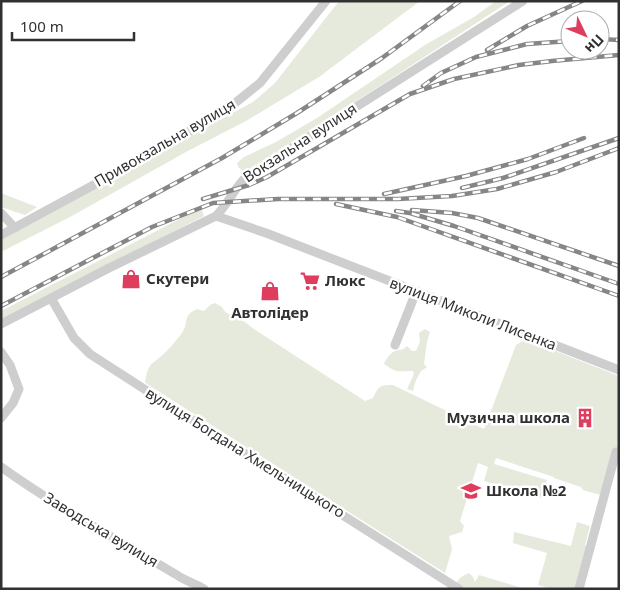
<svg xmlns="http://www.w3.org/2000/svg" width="620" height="590" font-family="'Noto Sans',sans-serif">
  <rect width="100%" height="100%" fill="#fff"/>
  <path fill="#e6eadd" d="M 339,1 L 420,1 L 319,77 L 246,121 L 186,152 L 70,217 L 1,252 L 1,237 L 253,102 L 275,83 Z
    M 496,1 L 510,1 L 386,82 L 244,172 L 238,167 L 237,163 L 244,157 L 276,142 L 317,118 L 425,45 L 474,17 Z
    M 1,193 L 37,207 L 25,215 L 1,207 Z
    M 201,208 L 204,216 L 1,320 L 1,311 Z
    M 215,303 L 222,307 C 226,317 242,317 251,327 L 365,401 L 373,398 C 379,386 379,385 393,385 L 484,429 L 516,345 L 523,341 L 530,341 L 619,376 L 619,448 L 613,448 L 612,457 L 600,495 L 583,490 L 581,487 L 554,478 L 554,477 L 496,458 L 494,464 L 547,480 L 542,498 L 484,481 L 488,467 L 478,463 L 460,521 L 464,526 L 462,532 L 449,536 L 452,549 L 445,573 L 147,384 L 145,382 C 146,378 146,373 148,370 C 150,364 154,362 159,358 C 165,354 179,338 183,331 C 189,321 182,316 197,309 L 204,311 L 210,305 Z
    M 425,329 L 430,332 L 427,342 L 424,364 L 427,367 L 421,371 L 416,380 L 413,391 L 407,389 L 414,374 L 413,371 C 398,371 398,374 384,364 C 386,359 390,353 395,351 C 401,348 401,352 407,346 L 412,351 L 416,351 L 420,341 L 419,333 Z
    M 577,522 L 590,526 L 585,545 L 592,549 L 580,589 L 552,589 L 538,585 L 547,553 L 513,543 L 514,532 L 571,546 Z
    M 469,573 L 473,577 L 475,582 L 479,575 L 526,589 L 463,589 L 455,584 L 461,577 Z"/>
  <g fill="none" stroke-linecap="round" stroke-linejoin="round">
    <path stroke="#cecece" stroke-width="9" d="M 1,213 L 15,228
      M 216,216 L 266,233 L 619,370
      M 1,235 L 101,181 L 225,111 L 260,83 L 326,1
      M 51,298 L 74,338 L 90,354 L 155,396 L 459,589
      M 1,324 L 109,268 L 216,216 C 228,204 235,187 247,176 L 523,1
      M 395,345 L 416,292
      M 1,352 L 10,365 L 19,389 L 13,403 L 1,418
      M 1,467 C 57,507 118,540 177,575 C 185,581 195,583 204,589
      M 579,589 L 616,452 L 619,452"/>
    <defs>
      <path id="rail" d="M 600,39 L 619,40
        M 487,50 L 527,26 L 582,1
        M 423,86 L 441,73 L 476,57 L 527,44 L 570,41
        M 462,188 L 503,178 L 619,138
        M 384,194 L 466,176 L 528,159 L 584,138
        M 203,199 L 249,185 L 267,177 L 410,94 L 454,79 L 519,65 L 552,61 L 619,55
        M 336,204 L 397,217 L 619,296
        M 412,210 L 452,213 L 478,218 L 619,266
        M 396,211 L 410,213 L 454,226 L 619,284
        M 1,277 L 222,158 L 297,113 L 382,58 L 460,1
        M 1,306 L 152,227 L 213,203 L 278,199 L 398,199 L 452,196 L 497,189 L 556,172 L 619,148"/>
    </defs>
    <use href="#rail" stroke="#868686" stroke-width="4.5"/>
    <use href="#rail" stroke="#fff" stroke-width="2.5" stroke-dasharray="8" stroke-linecap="butt"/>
  </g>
  <defs>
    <symbol id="shop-bare" viewBox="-9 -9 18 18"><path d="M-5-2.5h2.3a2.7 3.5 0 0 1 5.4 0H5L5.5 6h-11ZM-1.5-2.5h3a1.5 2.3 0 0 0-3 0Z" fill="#de3d5d" stroke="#fff" stroke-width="2.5" paint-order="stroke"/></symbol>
    <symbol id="supermarket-bare" viewBox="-9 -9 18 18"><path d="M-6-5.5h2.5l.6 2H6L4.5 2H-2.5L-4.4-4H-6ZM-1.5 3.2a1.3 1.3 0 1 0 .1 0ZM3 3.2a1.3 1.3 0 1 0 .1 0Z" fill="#de3d5d" stroke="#fff" stroke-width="2.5" paint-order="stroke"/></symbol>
    <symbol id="building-bare" viewBox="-9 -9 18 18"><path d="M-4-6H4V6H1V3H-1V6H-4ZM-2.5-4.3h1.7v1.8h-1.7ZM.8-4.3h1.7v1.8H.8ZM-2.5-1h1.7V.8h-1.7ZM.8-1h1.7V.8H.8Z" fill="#de3d5d" stroke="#fff" stroke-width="2.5" paint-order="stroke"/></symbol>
    <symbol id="school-bare" viewBox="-9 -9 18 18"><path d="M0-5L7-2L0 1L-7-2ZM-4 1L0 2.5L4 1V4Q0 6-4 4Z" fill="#de3d5d" stroke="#fff" stroke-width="2.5" paint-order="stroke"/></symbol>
  </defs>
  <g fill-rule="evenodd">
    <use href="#shop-bare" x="117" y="265" width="28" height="28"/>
    <use href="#supermarket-bare" x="296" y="267" width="28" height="28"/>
    <use href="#shop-bare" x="256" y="277" width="28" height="28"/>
    <use href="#building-bare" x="571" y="404" width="28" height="28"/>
    <use href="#school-bare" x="457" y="477" width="28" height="28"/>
  </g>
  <g text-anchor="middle" stroke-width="5" stroke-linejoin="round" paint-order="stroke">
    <g font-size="15" fill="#313131" stroke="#fff">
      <text transform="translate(165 143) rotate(-30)" y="5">Привокзальна вулиця</text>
      <text transform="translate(300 143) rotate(-33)" y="5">Вокзальна вулиця</text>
      <text transform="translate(473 314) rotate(21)" y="5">вулиця Миколи Лисенка</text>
      <text transform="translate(245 453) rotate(32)" y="5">вулиця Богдана Хмельницького</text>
      <text transform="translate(101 530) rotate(31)" y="5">Заводська вулиця</text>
    </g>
    <g font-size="15" font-weight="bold" fill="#313131" stroke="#fff" text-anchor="start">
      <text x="146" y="284">Скутери</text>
      <text x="325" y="286">Люкс</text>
      <text x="270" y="318" text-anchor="middle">Автолідер</text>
      <text x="570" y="423" text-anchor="end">Музична школа</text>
      <text x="486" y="496">Школа №2</text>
    </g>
  </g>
  <rect width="620" height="590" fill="none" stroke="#313131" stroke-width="5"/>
  <g transform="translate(585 35) rotate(133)"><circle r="24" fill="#ffffff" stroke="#adadad"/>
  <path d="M0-4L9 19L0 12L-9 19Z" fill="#de3d5d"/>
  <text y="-8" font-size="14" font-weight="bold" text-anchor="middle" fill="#313131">Пн</text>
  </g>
  <path d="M12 32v8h122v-8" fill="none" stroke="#313131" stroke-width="2.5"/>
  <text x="20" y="32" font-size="15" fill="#313131" stroke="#ffffff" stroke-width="4" paint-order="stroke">100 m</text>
</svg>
